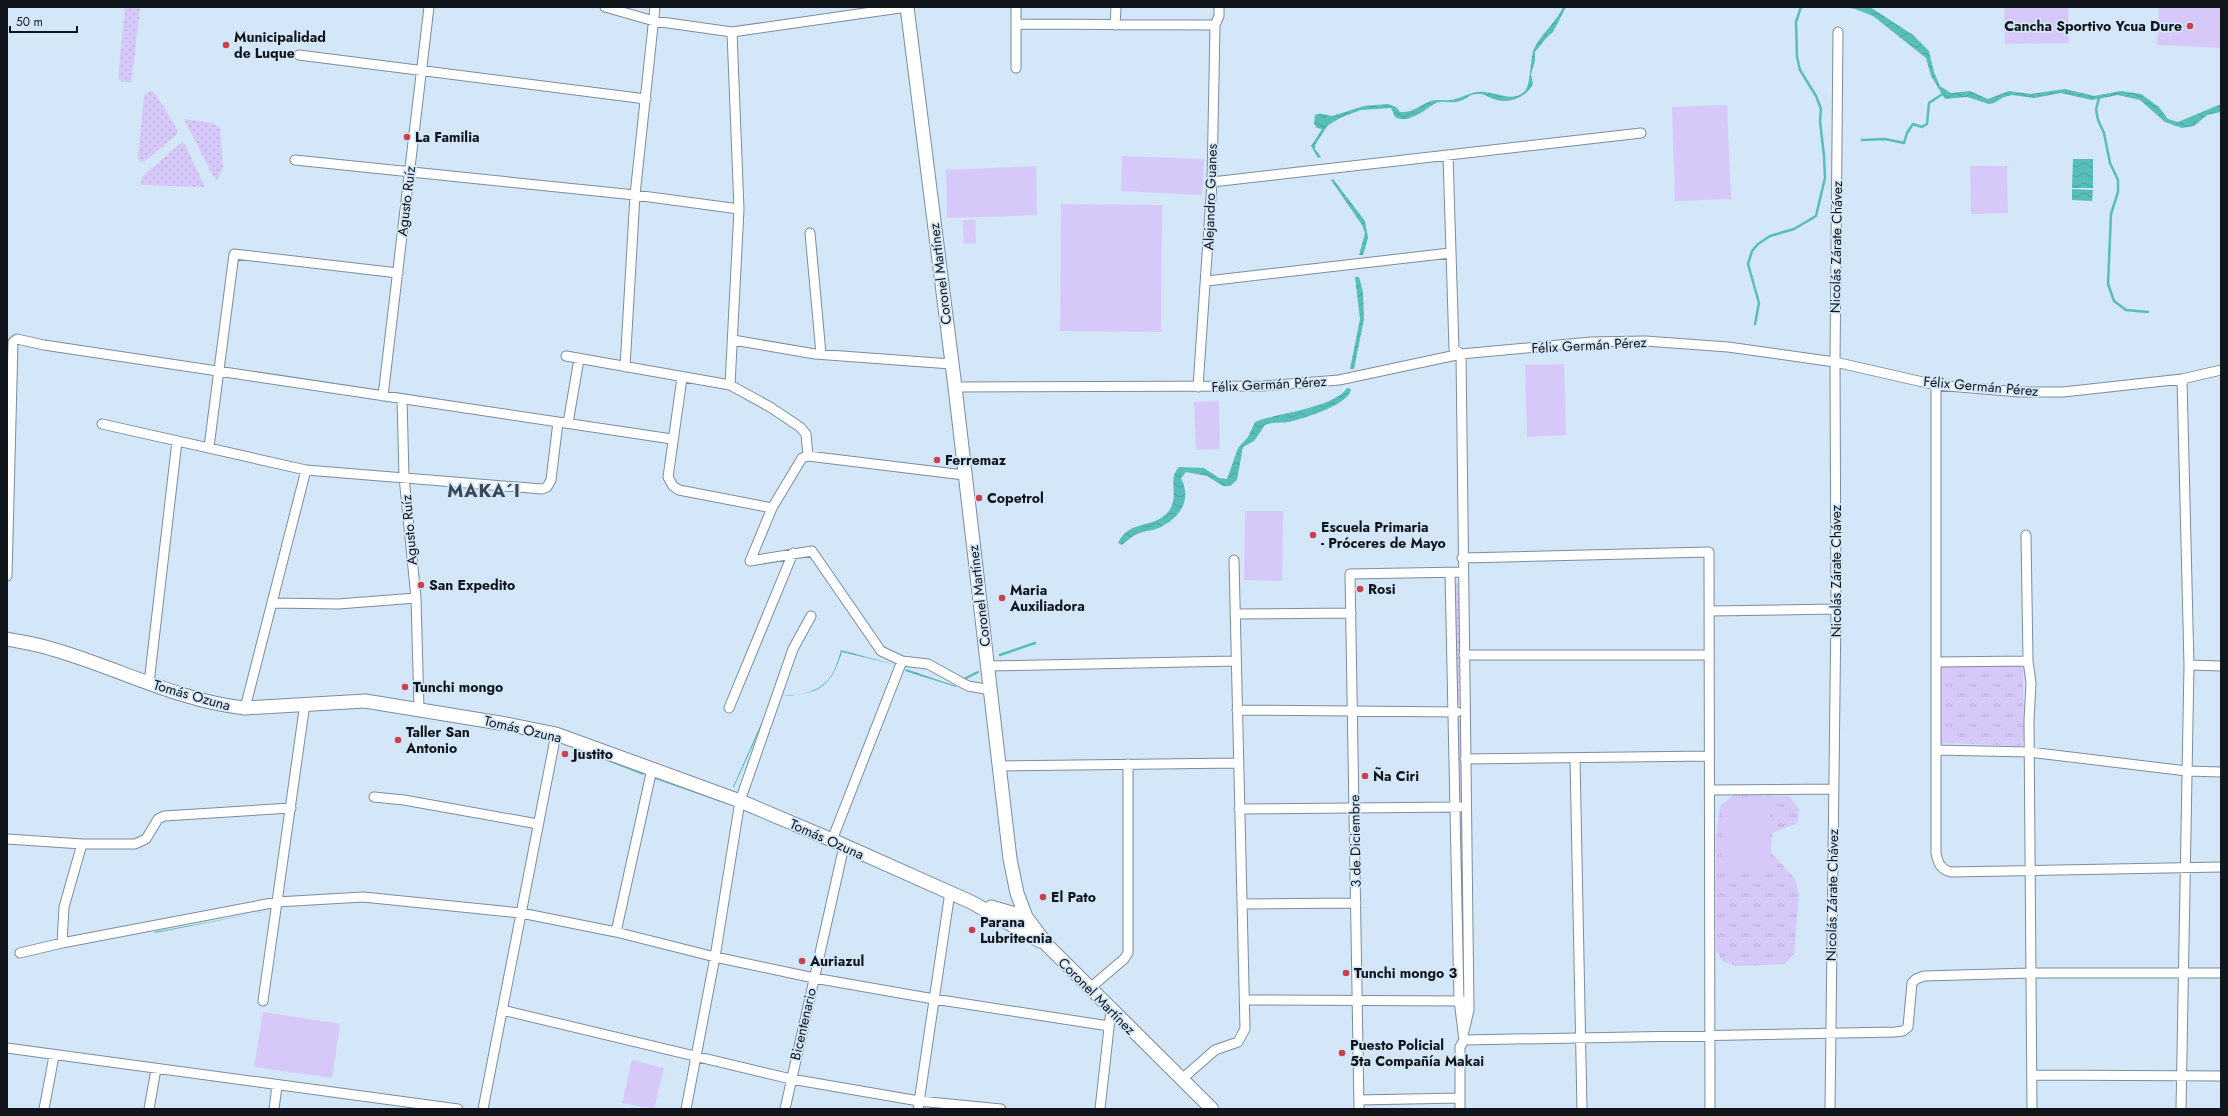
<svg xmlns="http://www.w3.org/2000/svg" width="2228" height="1116" font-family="Jost,sans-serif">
  <defs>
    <pattern id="grass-dots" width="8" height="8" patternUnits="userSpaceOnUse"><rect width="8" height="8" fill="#d7c8fa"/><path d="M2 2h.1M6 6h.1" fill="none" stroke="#b7abd6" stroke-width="1.8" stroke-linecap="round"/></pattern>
    <pattern id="park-tufts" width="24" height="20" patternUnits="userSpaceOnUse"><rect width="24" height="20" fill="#d7c8fa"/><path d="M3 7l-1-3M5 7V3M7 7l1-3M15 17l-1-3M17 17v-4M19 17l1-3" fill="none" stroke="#b7abd6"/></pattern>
    <pattern id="water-waves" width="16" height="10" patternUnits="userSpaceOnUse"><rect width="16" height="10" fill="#57beba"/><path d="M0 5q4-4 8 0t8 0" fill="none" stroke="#4ba29f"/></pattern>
  </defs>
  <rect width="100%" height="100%" fill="#d3e7f8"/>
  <path fill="url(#grass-dots)" d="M 125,7 L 140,7 L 132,78 L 131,82 L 122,82 L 118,77 Z
    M 150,91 L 155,93 L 178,131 L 176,135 L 145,161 L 141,162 L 138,159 L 144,95 Z
    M 184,119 L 212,123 L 220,128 L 223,168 L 217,180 L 213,176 Z
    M 182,142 L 185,145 L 205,187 L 141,185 L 142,177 Z
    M 1454,581 L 1458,583 L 1459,596 L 1459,703 L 1457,703 Z
    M 1457,718 L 1461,720 L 1461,800 L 1459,800 Z
    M 1459,815 L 1462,817 L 1464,995 L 1462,995 Z"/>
  <path fill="url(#park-tufts)" d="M 2021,665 L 2023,669 L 2024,739 L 2021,746 L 1941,743 L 1941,667 Z
    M 1734,795 L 1789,796 L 1799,809 L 1798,823 L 1772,833 L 1771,852 L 1795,879 L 1799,894 L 1794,953 L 1785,964 L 1737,966 L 1723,962 L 1716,950 L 1716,835 L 1720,806 Z"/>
  <path fill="#d7c8fa" d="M 2004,7 L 2068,7 L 2069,43 L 2005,44 Z
    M 2159,7 L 2221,7 L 2221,48 L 2157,45 Z
    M 1727,105 L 1731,199 L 1675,201 L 1672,107 Z
    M 1122,156 L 1204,159 L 1202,195 L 1121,191 Z
    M 1036,166 L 1037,215 L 947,218 L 946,170 Z
    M 1970,166 L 2007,166 L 2008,213 L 1971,214 Z
    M 1061,204 L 1162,205 L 1161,332 L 1060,331 Z
    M 963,220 L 975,220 L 976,243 L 964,244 Z
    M 1564,364 L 1566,435 L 1527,437 L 1525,365 Z
    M 1219,401 L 1220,449 L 1196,450 L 1194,402 Z
    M 1245,511 L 1283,511 L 1282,581 L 1244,580 Z
    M 1723,803 L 1770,803 L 1770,868 L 1722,868 Z
    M 263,1012 L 340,1024 L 332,1078 L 254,1067 Z
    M 632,1060 L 664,1068 L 654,1109 L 622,1103 Z"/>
  <path fill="url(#water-waves)" d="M 1563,7 L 1566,7 L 1553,32 L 1547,37 L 1535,52 L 1535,61 L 1531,74 L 1533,84 C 1527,96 1511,104 1497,100 C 1487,98 1483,91 1471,95 C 1467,97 1464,100 1460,101 C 1452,104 1443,100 1436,103 C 1425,109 1409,125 1395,117 L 1391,108 L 1361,110 L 1342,117 L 1328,125 L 1315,145 L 1315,149 L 1321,157 L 1318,158 L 1311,146 L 1322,129 L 1317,128 L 1314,124 L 1315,115 C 1322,112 1325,115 1332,116 L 1364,106 L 1388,104 L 1396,107 L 1400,112 C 1413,113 1420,105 1431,101 C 1437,99 1443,101 1450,100 C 1462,99 1471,90 1485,92 C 1496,93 1513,102 1524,92 C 1531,86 1530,62 1533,52 C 1537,38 1556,23 1563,7 Z
    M 1845,7 L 1870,7 L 1913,35 L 1929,51 L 1934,72 L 1940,86 L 1951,93 L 1970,91 L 1988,99 L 2009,91 L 2031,94 L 2065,89 L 2094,96 L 2121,91 L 2141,94 L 2159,107 L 2168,119 L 2178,122 L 2221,104 L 2221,112 L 2207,115 L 2194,126 L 2182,128 L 2165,122 L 2140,100 L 2118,95 L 2092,100 L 2061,93 L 2034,98 L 2012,95 L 2004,97 L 1994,103 L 1989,104 L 1967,97 L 1945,99 L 1931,76 L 1926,58 L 1873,16 L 1855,9 Z
    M 2073,159 L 2093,159 L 2093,188 L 2072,188 Z
    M 1333,179 L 1365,221 L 1368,238 L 1363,255 L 1359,255 L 1365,233 L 1362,225 L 1331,180 Z
    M 2072,189 L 2093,190 L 2092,201 L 2072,200 Z
    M 1355,277 L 1359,277 L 1363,292 L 1364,319 L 1354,369 L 1350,369 L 1360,319 Z
    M 1347,388 L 1351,389 C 1350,404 1307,417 1293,421 C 1284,424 1274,421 1265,425 L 1254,441 L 1243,447 L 1237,480 L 1230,486 L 1223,486 L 1207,476 L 1186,472 L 1181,478 C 1193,502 1178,520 1156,529 C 1150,531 1143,531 1137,534 C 1132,536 1127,541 1122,545 L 1118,543 C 1129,519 1154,529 1168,512 C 1181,497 1166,480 1179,467 L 1204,468 L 1219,478 L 1227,479 L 1238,448 L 1248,437 L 1255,422 C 1277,413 1334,408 1347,388 Z
    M 841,650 L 896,665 L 842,652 C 831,686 821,694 784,696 C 789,694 796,696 802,694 C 829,687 834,675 841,650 Z
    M 906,669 L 956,686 L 956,687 L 905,671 Z
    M 765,715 L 766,716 L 734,787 L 733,787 Z
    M 562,742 L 644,774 L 643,775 L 562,743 Z
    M 655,778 L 727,803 L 727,804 L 655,779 Z
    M 268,911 L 155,933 L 154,932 Z"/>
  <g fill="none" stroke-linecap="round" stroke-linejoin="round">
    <path stroke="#57beba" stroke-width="2.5" d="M 2099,98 L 2096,109 L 2098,120 L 2104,133 L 2110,163 L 2118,180 L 2118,192 L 2111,214 L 2108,284 L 2114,301 L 2126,310 L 2148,312
      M 1862,140 L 1885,139 L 1904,143 L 1907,133 L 1913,124 L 1922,127 L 1927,124 L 1929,103 L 1944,93
      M 1755,324 L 1759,303 L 1748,264 L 1752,251 L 1758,244 L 1770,236 L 1794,229 L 1816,216 L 1825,178 L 1824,156 L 1820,121 L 1821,109 L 1816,96 L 1800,70 L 1797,57 L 1796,22 L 1801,7
      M 1000,655 L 1035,643
      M 964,679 L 978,672"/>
    <defs>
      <path id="street" d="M 605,7 L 654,21 L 732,32 L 907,7
        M 1016,24 L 1215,25
        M 1115,25 L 1116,7
        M 299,55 L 646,99
        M 1016,68 L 1016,7
        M 1448,155 L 1454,349 L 1461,354 L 1469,1010 L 1464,1031
        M 295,160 L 635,195 L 739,209
        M 1212,182 L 1641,133
        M 810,233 L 821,354
        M 1207,281 L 1450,253
        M 733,340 L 815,354 L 951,364
        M 566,356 L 730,385 L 770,407 L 800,427 L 806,434 L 808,456
        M 625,367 L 635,195 L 655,7
        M 682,378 L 668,477 L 673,486 L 679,490 L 772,508
        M 730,385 L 739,209 L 732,32
        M 1936,385 L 1936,853 C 1938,863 1940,869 1951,872 L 2221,867
        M 955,387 L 1263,386 L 1339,380 L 1461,354 L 1591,342 L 1645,341 L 1728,347 L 1835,362 L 1936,385 L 2019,392 L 2063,392 L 2182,379 L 2221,370
        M 1198,387 L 1212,182 L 1215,25 L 1219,16 L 1219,7
        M 383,396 L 429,7
        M 402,399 L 404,477 L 416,598 L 419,709
        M 568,423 L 579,359
        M 102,424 L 306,470 L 542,489 L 547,487 L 551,480 L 558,422
        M 209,447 L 234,254 L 398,273
        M 2026,535 L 2028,661 L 2031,683 L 2029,721 L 2032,1109
        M 1462,558 L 1709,552 L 1710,1109
        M 750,561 L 812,551 L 881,651 L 902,661 L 928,664 L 968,686 L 991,690
        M 750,561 L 772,508 L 802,458 L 808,456 L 964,475
        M 1450,573 L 1459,1000 L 1464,1040 L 1460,1047 L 1460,1109
        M 7,576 L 13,342 L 17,339 L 44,345 L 672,439
        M 272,603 L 338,604 L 416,598
        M 1709,611 L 1836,609
        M 1235,614 L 1351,613
        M 1464,655 L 1709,655
        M 1936,662 L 2028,661
        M 2189,665 L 2221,666
        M 988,666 L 1236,661
        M 149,683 L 177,441
        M 245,708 L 306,470
        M 729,708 L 793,553
        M 1237,710 L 1457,712
        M 1936,750 L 2029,752 L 2187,771 L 2221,772
        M 1575,758 L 1582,1109
        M 1465,759 L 1709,756
        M 999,766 L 1238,763
        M 1710,790 L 1834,789
        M 374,797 L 404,800 L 538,824
        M 1239,809 L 1460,807
        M 7,839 L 82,844 L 135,844 L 146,839 L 158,819 L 164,816 L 291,808
        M 832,840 L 902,661
        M 1242,904 L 1356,903
        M 616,932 L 652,769
        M 62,943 L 64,907 L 82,844
        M 20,953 L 62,943 L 277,902 L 363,897 L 521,913 L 616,932 L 715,957 L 814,978 L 934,999 L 1109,1026
        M 1089,989 L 1124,959 L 1128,953 L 1128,764
        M 1245,1000 L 1463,1001
        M 263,1001 L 305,703
        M 502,1010 L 791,1079 L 919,1101 L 1001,1109
        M 1464,1040 L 1895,1032 L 1903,1031 L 1908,1027 L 1912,983 L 1916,979 L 1924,976 L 2031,973 L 2221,973
        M 7,1048 L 458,1109
        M 2032,1075 L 2221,1076
        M 1182,1079 L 1215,1050 L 1238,1042 L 1245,1029 L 1234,560
        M 1359,1100 L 1460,1098
        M 44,1109 L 54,1056
        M 149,1109 L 156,1069
        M 274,1109 L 277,1086
        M 483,1109 L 556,734
        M 686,1109 L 715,957 L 740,801 L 793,649 L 811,616
        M 785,1109 L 844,846
        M 918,1109 L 950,892
        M 1100,1109 L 1111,1010
        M 1359,1109 L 1350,574 L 1462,572
        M 1830,1109 L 1836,609 L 1835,362 L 1838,32
        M 2181,1109 L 2189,665 L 2182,379"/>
      <path id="secondary" d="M 907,7 L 955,387 L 1010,859 L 1017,893 L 1026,917 L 1047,945 L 1212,1109
        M 7,639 C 22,642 37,644 52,649 C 116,667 178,701 245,708 L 365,701 L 506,724 L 556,734 L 740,801 L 832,840 L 971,902 L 1040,941
        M 991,907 L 1026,917"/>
    </defs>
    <use href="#street" stroke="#7b8d9d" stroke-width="11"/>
    <use href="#secondary" stroke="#7b8d9d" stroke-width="15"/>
    <use href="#street" stroke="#fff" stroke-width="9"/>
    <use href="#secondary" stroke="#fff" stroke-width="13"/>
  </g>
  <g fill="#cf3e4d" stroke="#d3e7f8" stroke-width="1.5">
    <circle cx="2190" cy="26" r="4"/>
    <circle cx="226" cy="45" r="4"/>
    <circle cx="407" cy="137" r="4"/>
    <circle cx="937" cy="460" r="4"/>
    <circle cx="979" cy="498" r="4"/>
    <circle cx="1313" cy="535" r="4"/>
    <circle cx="421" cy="585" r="4"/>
    <circle cx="1360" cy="589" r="4"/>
    <circle cx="1002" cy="598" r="4"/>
    <circle cx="405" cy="687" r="4"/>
    <circle cx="398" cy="740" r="4"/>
    <circle cx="565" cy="754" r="4"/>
    <circle cx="1365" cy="776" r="4"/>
    <circle cx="1043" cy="897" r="4"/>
    <circle cx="972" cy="930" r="4"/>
    <circle cx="802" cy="961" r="4"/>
    <circle cx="1346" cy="973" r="4"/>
    <circle cx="1342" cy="1053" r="4"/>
  </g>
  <g text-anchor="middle" stroke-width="3.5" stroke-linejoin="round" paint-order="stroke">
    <g font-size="14" font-weight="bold" fill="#0f151b" stroke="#d3e7f8" text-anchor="start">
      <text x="2182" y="31" text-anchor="end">Cancha Sportivo Ycua Dure</text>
      <text x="234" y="42">Municipalidad<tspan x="234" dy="16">de Luque</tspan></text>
      <text x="415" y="142">La Familia</text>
      <text x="945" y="465">Ferremaz</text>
      <text x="987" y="503">Copetrol</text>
      <text x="1321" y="532">Escuela Primaria<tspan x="1321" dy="16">- Próceres de Mayo</tspan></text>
      <text x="429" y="590">San Expedito</text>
      <text x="1368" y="594">Rosi</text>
      <text x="1010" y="595">Maria<tspan x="1010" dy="16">Auxiliadora</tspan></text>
      <text x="413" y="692">Tunchi mongo</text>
      <text x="406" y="737">Taller San<tspan x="406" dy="16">Antonio</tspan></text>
      <text x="573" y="759">Justito</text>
      <text x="1373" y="781">Ña Ciri</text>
      <text x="1051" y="902">El Pato</text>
      <text x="980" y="927">Parana<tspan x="980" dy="16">Lubritecnia</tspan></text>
      <text x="810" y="966">Auriazul</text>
      <text x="1354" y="978">Tunchi mongo 3</text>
      <text x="1350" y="1050">Puesto Policial<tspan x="1350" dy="16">5ta Compañía Makai</tspan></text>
    </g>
    <g font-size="14" fill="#0f151b" stroke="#d3e7f8">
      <text transform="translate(1210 197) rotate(-88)" y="5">Alejandro Guanes</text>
      <text transform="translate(406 201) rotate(-83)" y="5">Agusto Ruíz</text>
      <text transform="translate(1836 247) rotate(-89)" y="5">Nicolás Zárate Chávez</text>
      <text transform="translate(940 274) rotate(-97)" y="5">Coronel Martínez</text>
      <text transform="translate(1589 345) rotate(-3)" y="5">Félix Germán Pérez</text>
      <text transform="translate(1269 384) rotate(-3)" y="5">Félix Germán Pérez</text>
      <text transform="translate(1981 386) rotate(5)" y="5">Félix Germán Pérez</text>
      <text transform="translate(409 530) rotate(-95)" y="5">Agusto Ruíz</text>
      <text transform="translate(1836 571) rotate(-90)" y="5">Nicolás Zárate Chávez</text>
      <text transform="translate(979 596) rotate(-97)" y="5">Coronel Martínez</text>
      <text transform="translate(192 695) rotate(16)" y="5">Tomás Ozuna</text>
      <text transform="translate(523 729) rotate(13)" y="5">Tomás Ozuna</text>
      <text transform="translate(827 839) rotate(24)" y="5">Tomás Ozuna</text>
      <text transform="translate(1355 841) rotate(-91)" y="5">3 de Diciembre</text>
      <text transform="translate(1832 895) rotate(-89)" y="5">Nicolás Zárate Chávez</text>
      <text transform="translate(1097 996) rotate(45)" y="5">Coronel Martínez</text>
      <text transform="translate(803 1024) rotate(-77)" y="5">Bicentenario</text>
    </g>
    <g font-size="18" font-weight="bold" letter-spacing="1" fill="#384856" stroke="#d3e7f8">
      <text x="484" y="497">MAKA´I</text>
    </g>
  </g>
  <rect width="2228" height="1116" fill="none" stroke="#0f151b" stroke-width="16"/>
  <path d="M10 26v6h67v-6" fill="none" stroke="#0f151b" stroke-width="2"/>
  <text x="16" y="26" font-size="12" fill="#0f151b" stroke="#d3e7f8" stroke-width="3" paint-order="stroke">50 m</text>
</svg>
